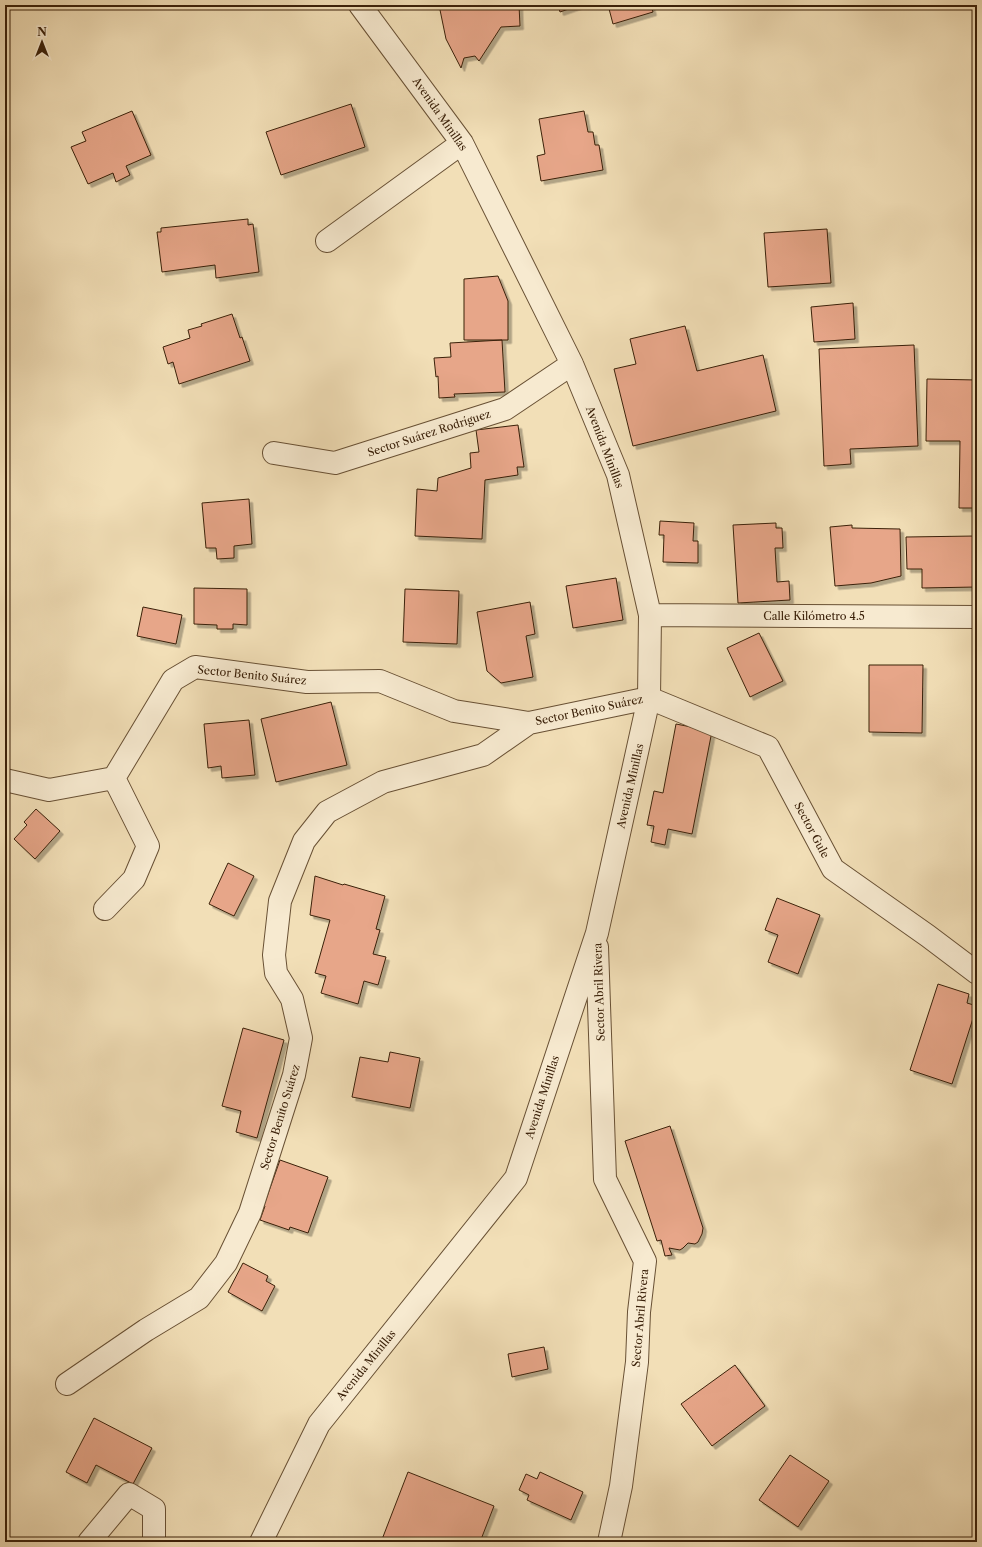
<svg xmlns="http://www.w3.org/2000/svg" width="982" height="1547" font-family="'Libre Caslon Text',serif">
  <defs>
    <filter id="shadow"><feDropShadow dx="3.5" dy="3.5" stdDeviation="0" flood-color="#0004"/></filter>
  </defs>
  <rect width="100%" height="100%" fill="#f2dfb7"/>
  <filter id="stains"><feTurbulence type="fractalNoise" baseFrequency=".005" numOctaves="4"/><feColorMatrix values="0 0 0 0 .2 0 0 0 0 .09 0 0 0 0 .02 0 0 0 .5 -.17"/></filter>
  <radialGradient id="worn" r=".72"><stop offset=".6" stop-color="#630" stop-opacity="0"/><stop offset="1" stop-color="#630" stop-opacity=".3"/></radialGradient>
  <path fill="#e7a689" stroke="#3a2009" filter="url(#shadow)" d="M 439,5 L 519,5 L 520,26 L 501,27 L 479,61 L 475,56 L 464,58 L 461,68 L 446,39 Z
    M 558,5 L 580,5 L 560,12 Z
    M 608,5 L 651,5 L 653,12 L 613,24 Z
    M 351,104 L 365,147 L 281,175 L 266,132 Z
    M 132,111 L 151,155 L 126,166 L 130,175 L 116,182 L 113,173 L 88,184 L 71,147 L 86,141 L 82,132 Z
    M 584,111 L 588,132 L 593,132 L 595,145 L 599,145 L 603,170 L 541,181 L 537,156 L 545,154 L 539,119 Z
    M 248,219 L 248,225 L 253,224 L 259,272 L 216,278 L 215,265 L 162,272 L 157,232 L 161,232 L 161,228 Z
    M 827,229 L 831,283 L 768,287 L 764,233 Z
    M 498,276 L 508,301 L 508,340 L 464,340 L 464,279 Z
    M 853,303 L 855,339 L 814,342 L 811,307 Z
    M 232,314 L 240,338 L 242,337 L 250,361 L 179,384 L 173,362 L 168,364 L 163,347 L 190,338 L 188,330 L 202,326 L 201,324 Z
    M 685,326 L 697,371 L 763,355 L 776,411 L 633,446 L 614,369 L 636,364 L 630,339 Z
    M 502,340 L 505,392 L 454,394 L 455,397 L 439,398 L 438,376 L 436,377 L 434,358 L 451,357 L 450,343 Z
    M 914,345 L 918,446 L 850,449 L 851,464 L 824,466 L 819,349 Z
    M 927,379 L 977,380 L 977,508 L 959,508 L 960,441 L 926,441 Z
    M 518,425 L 524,467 L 517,467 L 518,475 L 485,480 L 482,539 L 415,536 L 417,489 L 437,491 L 438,478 L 471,468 L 470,453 L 479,452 L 476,430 Z
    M 249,499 L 252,544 L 234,546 L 234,558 L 217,559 L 216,548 L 206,548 L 202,503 Z
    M 660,521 L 694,523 L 693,541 L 698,541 L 698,563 L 663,562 L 664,535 L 659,535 Z
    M 776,523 L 776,528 L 782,528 L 783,548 L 775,548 L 777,582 L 789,581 L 790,600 L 738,603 L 733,525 Z
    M 852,525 L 852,528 L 900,529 L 901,576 L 871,583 L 835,586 L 830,527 Z
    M 975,536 L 976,587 L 922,588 L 922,569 L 907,569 L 906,537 Z
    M 616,578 L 623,620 L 573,628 L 566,586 Z
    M 194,588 L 247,589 L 247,625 L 233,624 L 233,629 L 217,629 L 217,625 L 194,624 Z
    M 405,589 L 459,591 L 457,644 L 403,642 Z
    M 530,602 L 535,634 L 526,636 L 533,677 L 501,683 L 487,671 L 477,612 Z
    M 143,607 L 182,615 L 176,644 L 137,636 Z
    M 759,633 L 783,681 L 750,697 L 727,648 Z
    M 869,665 L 923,665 L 922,733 L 869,732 Z
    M 331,702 L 347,765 L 276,782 L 261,719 Z
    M 249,720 L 255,775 L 222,778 L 221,766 L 208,768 L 204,724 Z
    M 676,724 L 712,731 L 692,834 L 668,829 L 665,845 L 651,842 L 654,826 L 647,825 L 654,791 L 663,793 Z
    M 36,809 L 60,831 L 35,859 L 14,839 L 27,825 L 24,822 Z
    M 228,863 L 254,876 L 234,916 L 209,904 Z
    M 315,876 L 343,885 L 344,884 L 385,896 L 376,929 L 380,930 L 373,954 L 386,957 L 378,985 L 364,981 L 358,1004 L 321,993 L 326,976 L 315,973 L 330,920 L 310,915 Z
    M 777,898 L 820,915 L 798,974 L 768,962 L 778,935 L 765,930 Z
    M 938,984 L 969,994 L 967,1003 L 977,1006 L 952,1084 L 910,1070 Z
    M 243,1028 L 284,1040 L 257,1138 L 236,1132 L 241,1111 L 222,1106 Z
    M 390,1052 L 420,1058 L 410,1108 L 352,1097 L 360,1057 L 388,1062 Z
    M 670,1126 L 703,1228 L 702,1234 L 698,1242 L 695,1244 L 688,1243 L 683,1248 L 680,1250 L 669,1248 L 672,1255 L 665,1256 L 661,1240 L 657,1241 L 625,1141 Z
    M 280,1160 L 328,1177 L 308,1233 L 290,1227 L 289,1230 L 260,1220 L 265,1206 L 264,1205 Z
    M 243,1263 L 268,1276 L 266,1281 L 275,1286 L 262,1311 L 228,1292 Z
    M 544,1347 L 548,1369 L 512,1377 L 508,1354 Z
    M 735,1365 L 765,1406 L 712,1446 L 681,1404 Z
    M 94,1418 L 152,1448 L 133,1484 L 96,1465 L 87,1483 L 66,1472 Z
    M 790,1455 L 829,1481 L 798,1527 L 759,1500 Z
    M 408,1472 L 494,1506 L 480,1542 L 381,1542 Z
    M 540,1472 L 583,1492 L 571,1520 L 527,1500 L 529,1495 L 519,1490 L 526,1474 L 537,1479 Z"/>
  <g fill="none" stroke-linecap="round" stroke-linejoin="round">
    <defs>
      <path id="minor" d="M 327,241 L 462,143
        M 274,453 L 335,463 L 505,409 L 572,364
        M 650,615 L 977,617
        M 5,780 L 49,790 L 114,778 L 173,680 L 195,667 L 307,682 L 380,681 L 454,711 L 529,723 L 649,698 L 768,747 L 833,869 L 928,936 L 977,973
        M 105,909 L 134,879 L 148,846 L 114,778
        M 597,947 L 605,1179 L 645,1261 L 639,1312 L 637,1362 L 621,1486 L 609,1542
        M 67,1384 L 146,1330 L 199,1298 L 226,1263 L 250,1213 L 294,1075 L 301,1038 L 292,999 L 276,973 L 274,955 L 280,901 L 304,841 L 327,812 L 383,782 L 483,755 L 529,723
        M 89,1542 L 129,1494 L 154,1509 L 154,1542
        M 261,1542 L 319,1424 L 516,1178 L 597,933 L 649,698 L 650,615 L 618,475 L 572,364 L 462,143 L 360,5"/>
    </defs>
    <use href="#minor" stroke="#685034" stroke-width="24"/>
    <use href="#minor" stroke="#f7ead0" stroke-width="22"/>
  </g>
  <g text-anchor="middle" stroke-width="3" stroke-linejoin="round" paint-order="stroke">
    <g font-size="11" fill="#3a2009" stroke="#f7ead0">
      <text transform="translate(440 114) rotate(55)" y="4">Avenida Minillas</text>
      <text transform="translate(429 433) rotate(-18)" y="4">Sector Suárez Rodríguez</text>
      <text transform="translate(605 447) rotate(69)" y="4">Avenida Minillas</text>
      <text x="814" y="620">Calle Kilómetro 4.5</text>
      <text transform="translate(252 675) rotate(6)" y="4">Sector Benito Suárez</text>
      <text transform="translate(589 710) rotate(-12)" y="4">Sector Benito Suárez</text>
      <text transform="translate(630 786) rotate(-77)" y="4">Avenida Minillas</text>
      <text transform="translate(812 830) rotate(62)" y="4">Sector Gule</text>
      <text transform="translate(599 992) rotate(-92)" y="4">Sector Abril Rivera</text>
      <text transform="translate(542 1097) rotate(-72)" y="4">Avenida Minillas</text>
      <text transform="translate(280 1117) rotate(-73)" y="4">Sector Benito Suárez</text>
      <text transform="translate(640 1318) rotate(-85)" y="4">Sector Abril Rivera</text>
      <text transform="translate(366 1365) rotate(-51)" y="4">Avenida Minillas</text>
    </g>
  </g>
  <rect width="982" height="1547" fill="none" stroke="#f2dfb7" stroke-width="20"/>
  <rect x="6" y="6" width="970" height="1535" fill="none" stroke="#3a2009" stroke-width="2"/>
  <rect x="10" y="10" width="962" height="1527" fill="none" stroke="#3a2009"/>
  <g transform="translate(42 42)" stroke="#f7ead0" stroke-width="3" paint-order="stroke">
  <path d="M0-3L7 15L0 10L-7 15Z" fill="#3a2009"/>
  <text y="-6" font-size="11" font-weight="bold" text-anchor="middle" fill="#3a2009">N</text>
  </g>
  <rect width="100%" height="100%" filter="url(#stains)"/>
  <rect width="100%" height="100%" fill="url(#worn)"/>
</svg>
